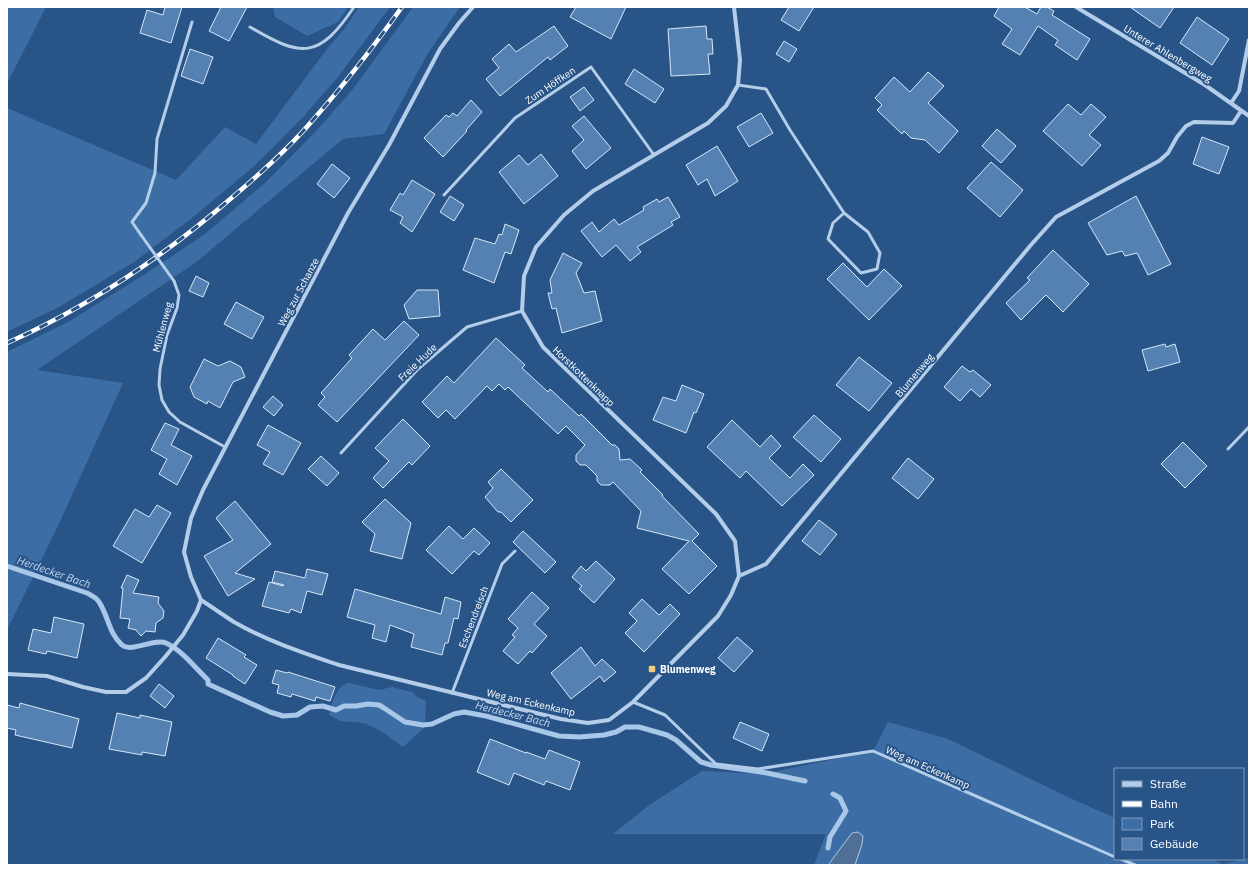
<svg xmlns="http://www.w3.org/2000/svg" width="1256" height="872" font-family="'IBM Plex Sans',sans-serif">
  <rect width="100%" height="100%" fill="#285488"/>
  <path fill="#3c6ea5" d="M 7,7 L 46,7 L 7,84 Z
    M 273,7 L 348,7 L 338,22 L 307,36 L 275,17 Z
    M 359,7 L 390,7 L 338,77 L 304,116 L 253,167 L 192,218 L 134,262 L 59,307 L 7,332 L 7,108 L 176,180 L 225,127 L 256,144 L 327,49 L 345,28 Z
    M 413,7 L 460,7 L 428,53 L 384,134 L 343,139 L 195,263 L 37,370 L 123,383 L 57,528 L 7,630 L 7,352 L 68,322 L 142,276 L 205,234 L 266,182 L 319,128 L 353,89 Z
    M 349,683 L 379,690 L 392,687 L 412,692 L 417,697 L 426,701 L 425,727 L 403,747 L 381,731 L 364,723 L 340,721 L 329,715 C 332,704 336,685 349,683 Z
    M 888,722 L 948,739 L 1070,798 L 1115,818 L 1115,859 L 1211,859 L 1223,864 L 1249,858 L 1249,865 L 814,865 L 826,834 L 613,834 L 648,806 L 702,771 L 763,774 L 873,751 Z"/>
  <path fill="#4f6f94" stroke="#a9c8e9" d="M 858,832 L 863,836 L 862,844 L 855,865 L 828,865 L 852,833 Z"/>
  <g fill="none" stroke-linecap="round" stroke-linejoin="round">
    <path stroke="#a9c8e9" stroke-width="5" d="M 7,566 L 87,593 C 91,595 97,598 99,602 C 108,615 109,634 122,645 C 131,653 155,638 166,643 C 183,651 195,668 208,680 L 208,684 L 270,712 L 283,716 L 297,715 L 310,707 L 323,706 L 336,710 L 344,706 L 356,706 L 368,704 L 379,705 L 384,708 L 405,722 L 423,725 L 432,724 L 454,714 L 464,712 L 486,716 L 559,736 L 579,737 L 604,735 L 616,732 L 625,727 L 639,727 L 667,735 L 676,740 L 701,762 L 711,765 L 767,773 L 805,781
      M 828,848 L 830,837 L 846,811 L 840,798 L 833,794"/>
  </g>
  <path fill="#5480b2" stroke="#d8e7f7" d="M 165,7 L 182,7 L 171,43 L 140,33 L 147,10 L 163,15 Z
    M 221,7 L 247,7 L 229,41 L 209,31 Z
    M 576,7 L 626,7 L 611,39 L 570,17 Z
    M 789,7 L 814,7 L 799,31 L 781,20 Z
    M 999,7 L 1025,7 L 1037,14 L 1041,7 L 1047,7 L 1054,11 L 1052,15 L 1090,39 L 1077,60 L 1055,45 L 1058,40 L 1038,26 L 1020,55 L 1002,44 L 1012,29 L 994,16 Z
    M 1130,7 L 1174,7 L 1160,28 Z
    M 1197,17 L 1229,39 L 1212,65 L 1180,43 Z
    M 554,26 L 568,46 L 550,60 L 548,57 L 500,96 L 486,79 L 499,68 L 492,59 L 509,44 L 516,52 Z
    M 706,26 L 707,39 L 712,39 L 713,54 L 708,54 L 710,74 L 671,76 L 668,29 Z
    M 784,41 L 797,49 L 789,62 L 776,54 Z
    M 190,49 L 213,57 L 203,84 L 181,76 Z
    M 634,69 L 664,89 L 655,103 L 625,84 Z
    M 928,72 L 944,86 L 928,103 L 958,131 L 939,153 L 925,140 L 911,138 L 904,131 L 902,134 L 877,110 L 882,105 L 875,98 L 894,77 L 910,92 Z
    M 584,87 L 594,100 L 580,111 L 570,97 Z
    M 471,100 L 482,112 L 466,130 L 467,131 L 443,157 L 424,138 L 446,115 L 449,117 L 453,113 L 457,116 Z
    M 1068,104 L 1081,115 L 1091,104 L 1106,117 L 1089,135 L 1101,145 L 1082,166 L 1043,131 Z
    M 761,113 L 773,133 L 749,147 L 737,127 Z
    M 584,116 L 611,148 L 586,169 L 572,151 L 584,140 L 572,126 Z
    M 997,129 L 1016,146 L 1001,163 L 982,146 Z
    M 1202,137 L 1229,147 L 1219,174 L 1193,164 Z
    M 717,146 L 738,181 L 715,196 L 707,179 L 698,185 L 686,165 Z
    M 541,154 L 558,176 L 524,204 L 499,172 L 519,155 L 528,165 Z
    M 991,162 L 1023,190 L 1000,217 L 967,188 Z
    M 332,164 L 350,178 L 334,198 L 317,184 Z
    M 412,180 L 435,194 L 412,232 L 400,223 L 403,217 L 390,210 L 400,193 L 403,195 Z
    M 450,196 L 464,205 L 454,221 L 440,212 Z
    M 1136,196 L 1171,264 L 1148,275 L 1137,253 L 1125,256 L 1122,251 L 1107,255 L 1088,223 Z
    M 668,197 L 680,217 L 671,222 L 673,225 L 637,247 L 641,252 L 630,261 L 616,245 L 602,257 L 581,231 L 592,222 L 599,232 L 614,219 L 619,225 L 644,210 L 643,207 L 657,199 L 659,202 Z
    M 505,224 L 519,230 L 511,254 L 505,252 L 494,283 L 463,270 L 475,238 L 495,244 L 499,234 L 502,235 Z
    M 1053,250 L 1089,284 L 1063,312 L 1046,295 L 1021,320 L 1006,303 L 1030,280 L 1027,278 Z
    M 563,253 L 582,263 L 576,273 L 584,293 L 595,291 L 602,321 L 562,333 L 556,308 L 552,309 L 548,293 L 552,293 L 550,280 Z
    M 843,263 L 867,287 L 884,269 L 902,286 L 869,320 L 827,279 Z
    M 196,276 L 209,283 L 203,297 L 189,291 Z
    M 417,290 L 438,290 L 440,316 L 409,319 L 404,305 Z
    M 236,302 L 264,317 L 252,339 L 224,324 Z
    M 404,321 L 419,335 L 337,422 L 318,405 L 325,397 L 321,393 L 352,358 L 349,355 L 373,329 L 385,340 Z
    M 496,338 L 525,365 L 522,368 L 548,392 L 550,389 L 579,416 L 581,414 L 612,445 L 615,445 L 619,449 L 620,460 L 630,459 L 642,470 L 640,472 L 663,495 L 662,496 L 699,534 L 692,541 L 717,566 L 689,594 L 662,569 L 689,541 L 637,528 L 641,511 L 613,482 L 610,485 L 601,485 L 597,481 L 597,476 L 586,465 L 580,465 L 576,461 L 576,455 L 585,445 L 566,426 L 558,434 L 508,387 L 505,390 L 499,384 L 492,391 L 487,386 L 455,419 L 446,410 L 438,418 L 422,402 L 447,376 L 454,383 Z
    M 1165,344 L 1166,347 L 1175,344 L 1180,362 L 1148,371 L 1142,350 Z
    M 859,357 L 892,383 L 869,411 L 836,385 Z
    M 204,359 L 218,366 L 230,361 L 241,367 L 245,377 L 233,382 L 220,408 L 208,401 L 207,404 L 194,397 L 190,387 Z
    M 962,366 L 970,372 L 973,370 L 991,385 L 980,397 L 971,389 L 960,401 L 944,387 Z
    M 682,385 L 704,394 L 696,413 L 694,412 L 686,433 L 653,420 L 663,397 L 676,401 Z
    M 273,396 L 283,405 L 274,416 L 263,407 Z
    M 814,415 L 841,439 L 821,462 L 793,437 Z
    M 403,419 L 430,446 L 412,465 L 409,462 L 383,488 L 373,478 L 389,461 L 375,448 Z
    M 732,420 L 760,447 L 771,435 L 781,446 L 769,458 L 790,478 L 803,464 L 814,475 L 782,506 L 746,471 L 740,478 L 707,447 Z
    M 165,423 L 179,429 L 171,445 L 192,456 L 177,485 L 159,474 L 167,459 L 151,450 Z
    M 268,425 L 301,443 L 283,475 L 263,464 L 270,452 L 257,445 Z
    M 1183,442 L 1207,466 L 1185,488 L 1161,464 Z
    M 321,456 L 339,473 L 327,486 L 308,469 Z
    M 908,458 L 934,479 L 918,499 L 892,478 Z
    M 501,469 L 533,500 L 511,522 L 501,512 L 498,512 L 485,497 L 493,488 L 488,482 Z
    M 385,499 L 411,523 L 402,559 L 370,551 L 375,534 L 362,522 Z
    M 235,501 L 271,544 L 235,573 L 255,579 L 228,596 L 204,556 L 233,540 L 216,518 Z
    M 157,505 L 171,513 L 142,563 L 113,546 L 135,509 L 149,517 Z
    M 819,520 L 837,534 L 820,555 L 802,541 Z
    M 449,526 L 463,539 L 474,528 L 490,543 L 479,555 L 474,551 L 452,574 L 426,550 Z
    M 523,531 L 556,562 L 545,573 L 513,542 Z
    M 596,561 L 615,579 L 594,603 L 579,589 L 582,586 L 572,577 L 581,566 L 586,571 Z
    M 307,569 L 328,574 L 322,595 L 307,591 L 301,613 L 291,609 L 289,613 L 262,606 L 269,582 L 283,586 L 284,585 L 272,582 L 275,571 L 305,578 Z
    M 127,575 L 139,580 L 133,593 L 159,597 L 158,603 L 164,611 L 163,618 L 156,623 L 155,632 L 146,631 L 141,636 L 136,630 L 128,628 L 130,619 L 120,618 L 123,588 L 121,588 Z
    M 355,589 L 441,614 L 445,597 L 461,602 L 458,619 L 454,618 L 448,643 L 445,643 L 442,655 L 411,647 L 414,634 L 390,625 L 386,642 L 372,638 L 375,625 L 347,617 Z
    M 532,592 L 549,608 L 534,624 L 547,636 L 532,653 L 530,651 L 518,664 L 503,651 L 515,637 L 512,635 L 518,628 L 508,619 Z
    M 642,599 L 659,615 L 670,604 L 680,614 L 644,652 L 625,633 L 637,621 L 629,613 Z
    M 54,617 L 84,624 L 77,658 L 47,651 L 46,654 L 28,650 L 33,629 L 51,633 Z
    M 737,637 L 753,651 L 734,672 L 718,658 Z
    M 218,638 L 246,655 L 244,657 L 257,665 L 245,684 L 233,676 L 233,675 L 206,658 Z
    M 581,647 L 595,666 L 602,659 L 616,672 L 604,682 L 600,676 L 571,699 L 551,673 Z
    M 276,670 L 287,673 L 288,672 L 335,687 L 330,701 L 316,697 L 315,701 L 292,694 L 291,697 L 277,693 L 279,685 L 272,683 Z
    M 159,684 L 174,696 L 165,708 L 150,696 Z
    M 20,703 L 79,719 L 72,748 L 15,735 L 16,730 L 7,728 L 7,705 L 19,708 Z
    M 117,713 L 140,718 L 140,715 L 172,722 L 165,756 L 142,752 L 142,755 L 109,749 Z
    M 740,722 L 769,734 L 762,751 L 733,738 Z
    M 490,739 L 526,753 L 526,752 L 545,759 L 549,750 L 580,762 L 570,790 L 546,781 L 544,785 L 514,773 L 509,785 L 477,772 Z"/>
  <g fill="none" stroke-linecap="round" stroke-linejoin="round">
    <path stroke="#b4cde9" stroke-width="3" d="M 250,27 C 302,58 319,59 354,7
      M 738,85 L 766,89 L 790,130 L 844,213 L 868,232 L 880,253 L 877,269 L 861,273 L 828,239 L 833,223 L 844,213
      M 444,195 L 515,118 L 591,67 L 654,155
      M 141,235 L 132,222 L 146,203 L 155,173 L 157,139 L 192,22
      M 174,281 L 179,295 L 177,308 L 167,335 L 160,369 L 159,385 L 162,400 L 169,412 L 180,422 L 225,447
      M 1228,449 L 1249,427
      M 341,453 L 418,369 L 467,327 L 522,311
      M 452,693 L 502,564 L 515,551
      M 633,702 L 665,715 L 716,764 L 758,769 L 873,751 L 1115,857
      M 1121,859 L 1135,865"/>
    <path stroke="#b4cde9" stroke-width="4" d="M 734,7 L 740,60 L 738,85 L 726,106 L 708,123 L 593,191 L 564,215 L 536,247 L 524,276 L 522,311 L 543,347 L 716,514 L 735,541 L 739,576
      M 1076,7 L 1205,85 L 1249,116
      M 1231,103 L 1239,91 L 1249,40
      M 201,600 C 212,607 223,615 234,622 C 267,641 304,653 339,665 L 561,719 L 588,723 L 609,720 L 633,702 L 718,616 L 731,595 L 739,576 L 766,564 L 1030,246 L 1056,217 L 1159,161 L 1168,153 L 1177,137 L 1186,126 L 1194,122 L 1233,123 L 1241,111
      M 201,600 L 191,577 L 184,552 L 191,518 L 203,490 L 348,213 L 389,145 L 440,49 L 459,23 L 473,7
      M 7,674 L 47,676 L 83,687 L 106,692 L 126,692 L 146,678 L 165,657 L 183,635 L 197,611 L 201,600"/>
    <defs>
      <path id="rail" d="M 7,343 C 90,306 167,254 235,195 C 262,172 289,148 312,121 C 344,85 374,46 402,7"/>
    </defs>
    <use href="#rail" stroke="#fff" stroke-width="4.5"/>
    <use href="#rail" stroke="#285488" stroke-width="3" stroke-dasharray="9" stroke-linecap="butt"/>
    <path stroke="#b4cde9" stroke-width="3" d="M 141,235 L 174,281"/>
  </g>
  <rect fill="#f1cc7b" stroke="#285488" stroke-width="1.5" x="648" y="665" width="8" height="8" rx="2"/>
  <g text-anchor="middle" stroke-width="4" stroke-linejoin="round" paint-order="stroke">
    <g font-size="10" fill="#fff" stroke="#285488">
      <text transform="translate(1168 53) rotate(31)" y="4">Unterer Ahlenbergweg</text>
      <text transform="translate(550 85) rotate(-34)" y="4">Zum Höffken</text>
      <text transform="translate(298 292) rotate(-62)" y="4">Weg zur Schanze</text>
      <text transform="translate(162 327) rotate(-75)" y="4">Mühlenweg</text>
      <text transform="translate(417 362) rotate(-44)" y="4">Freie Hude</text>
      <text transform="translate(914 375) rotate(-50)" y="4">Blumenweg</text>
      <text transform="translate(584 376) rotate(44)" y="4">Horstkottenknapp</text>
      <text transform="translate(473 617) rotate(-69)" y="4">Eschendreisch</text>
      <text transform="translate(531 702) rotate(13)" y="4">Weg am Eckenkamp</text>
      <text transform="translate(928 767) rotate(24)" y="4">Weg am Eckenkamp</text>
    </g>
    <g font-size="10" font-weight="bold" fill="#fff" stroke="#285488" text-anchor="start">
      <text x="660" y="673">Blumenweg</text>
    </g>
    <g font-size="11" font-style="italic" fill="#c0d7f0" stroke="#285488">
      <text transform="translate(54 572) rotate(19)" y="4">Herdecker Bach</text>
      <text transform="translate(513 714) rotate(14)" y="4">Herdecker Bach</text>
    </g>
  </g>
  <rect width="1256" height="872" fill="none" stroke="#ffffff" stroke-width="16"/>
  <rect x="1114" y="768" width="130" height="92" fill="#285488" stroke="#7e98b8"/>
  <rect x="1122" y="781" width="20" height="6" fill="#b4cde9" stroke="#7e98b8"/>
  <text x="1150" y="788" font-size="12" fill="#ffffff">Straße</text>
  <rect x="1122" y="801" width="20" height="6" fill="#ffffff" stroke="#7e98b8"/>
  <text x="1150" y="808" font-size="12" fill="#ffffff">Bahn</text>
  <rect x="1122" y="818" width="20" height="12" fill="#3c6ea5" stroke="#7e98b8"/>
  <text x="1150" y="828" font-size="12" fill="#ffffff">Park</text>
  <rect x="1122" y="838" width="20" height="12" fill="#5480b2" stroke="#7e98b8"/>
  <text x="1150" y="848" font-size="12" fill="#ffffff">Gebäude</text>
</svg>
